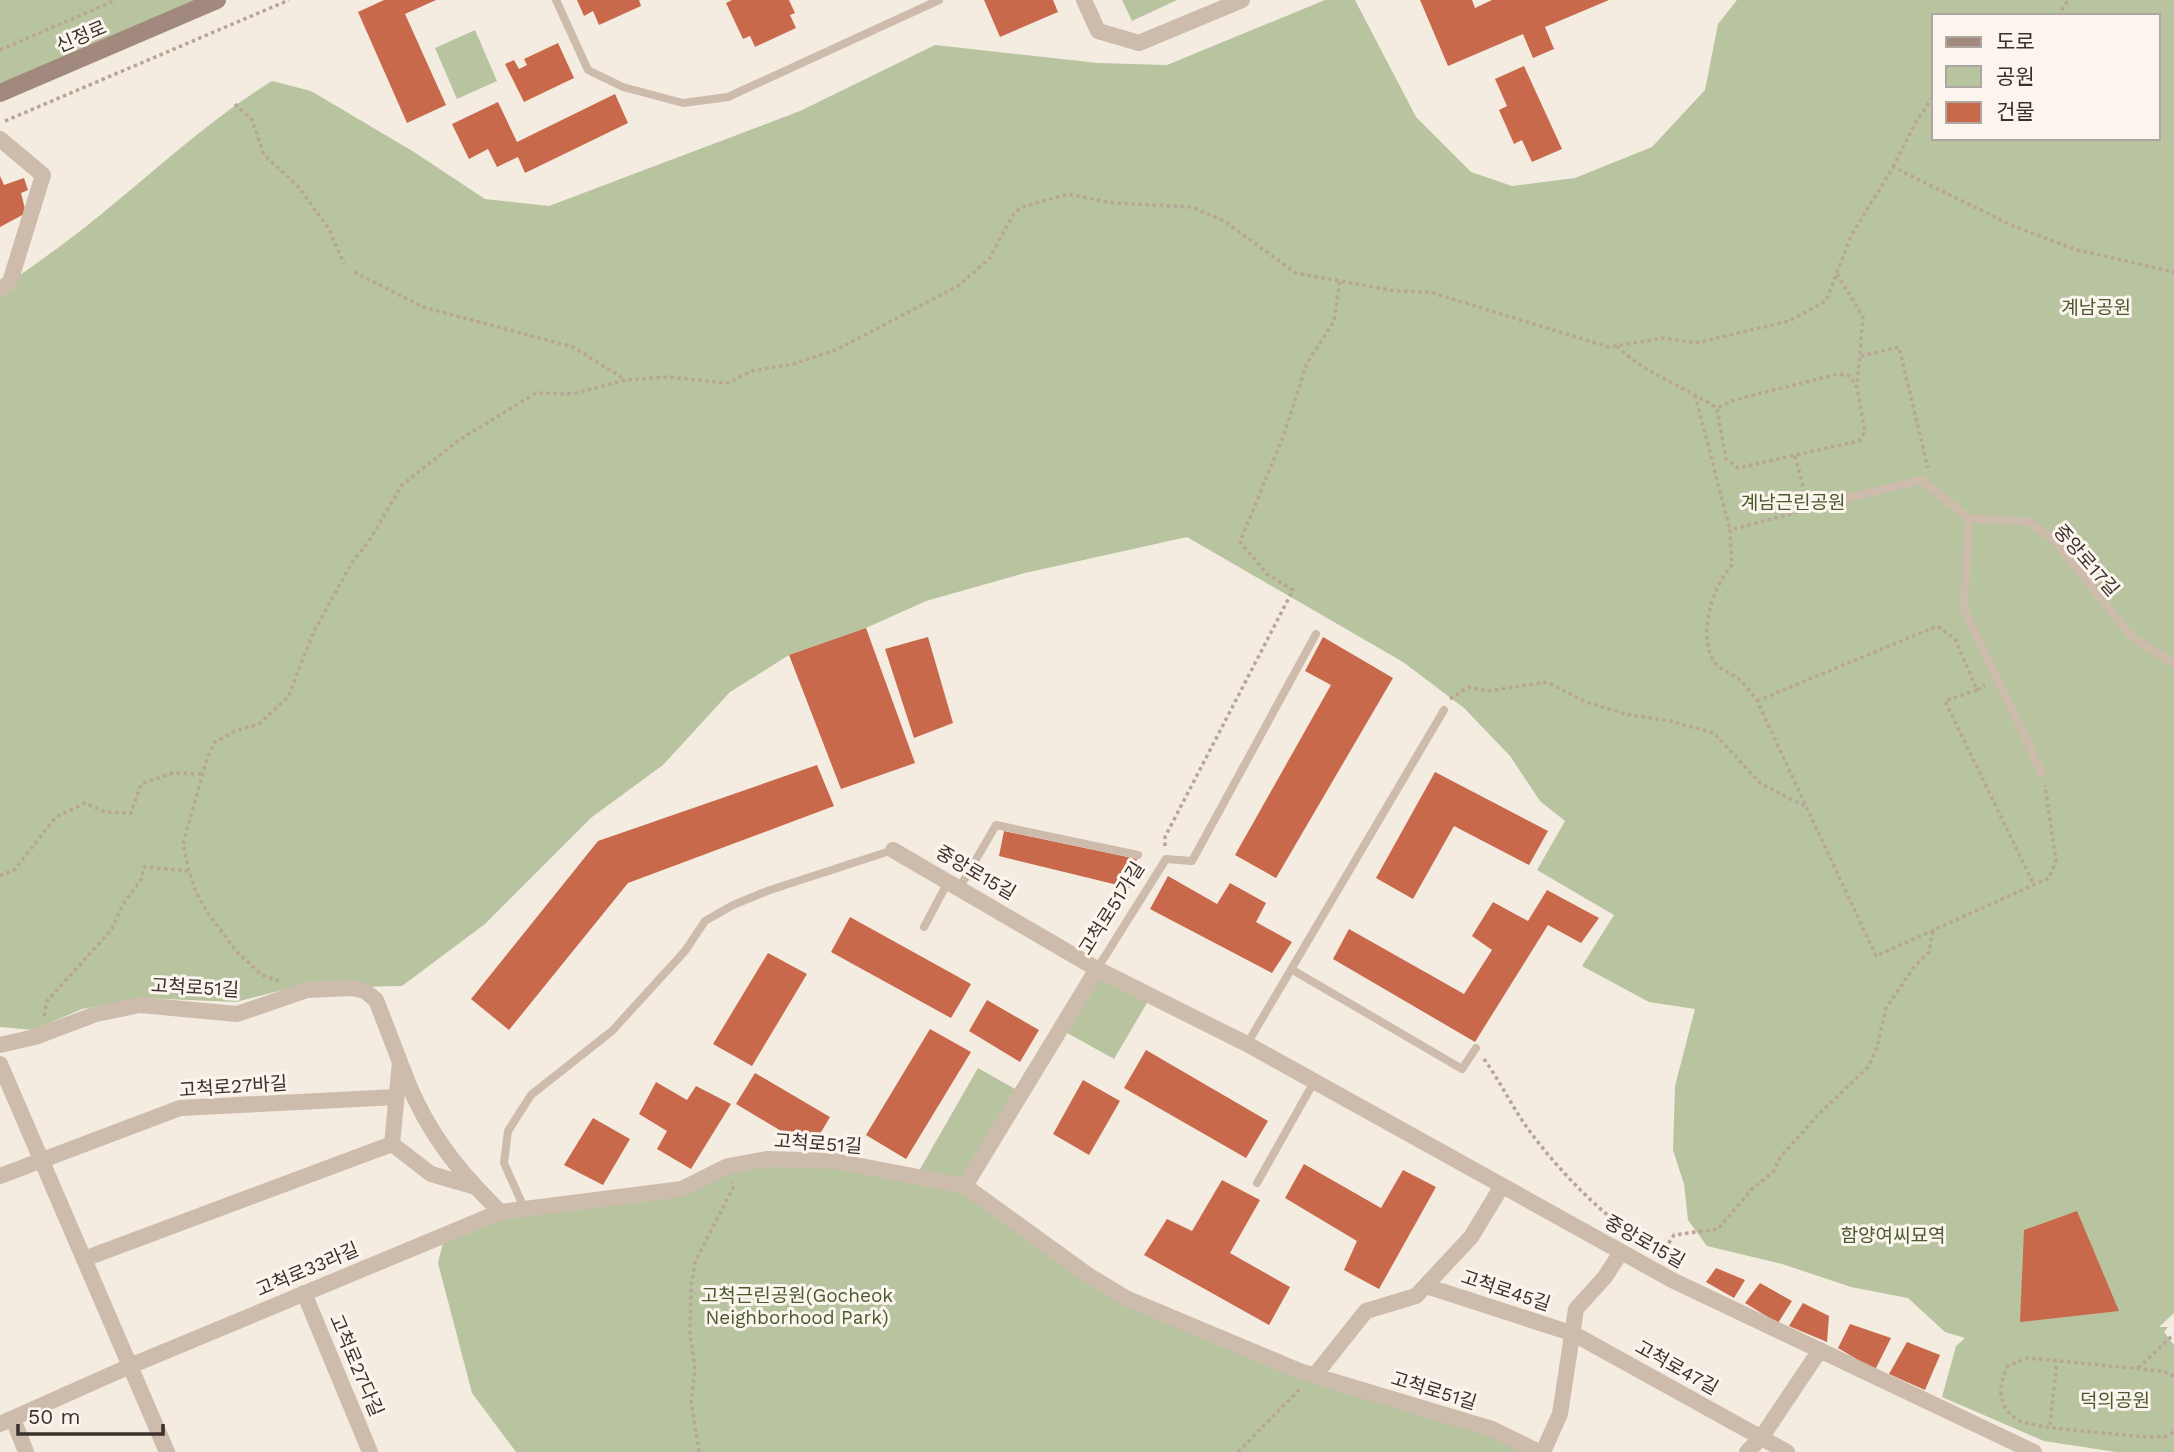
<svg xmlns="http://www.w3.org/2000/svg" width="2174" height="1452" font-family="'Work Sans','Noto Sans KR',sans-serif">
  <rect width="100%" height="100%" fill="#f4ebe1"/>
  <path fill="#b8c4a0" fill-rule="evenodd" d="M 0,0 L 217,0 L 0,93 Z
    M 1122,0 L 1177,0 L 1132,21 Z
    M 1325,0 L 1355,0 L 1416,117 L 1471,172 L 1512,186 L 1575,178 L 1652,147 L 1705,90 L 1718,24 L 1737,0 L 2174,0 L 2174,1313 L 2159,1327 L 2168,1327 L 2164,1332 L 2174,1345 L 2174,1452 L 2116,1452 L 2044,1441 L 1942,1397 L 1956,1346 L 1965,1338 L 1945,1332 L 1908,1298 L 1851,1287 L 1782,1264 L 1707,1246 L 1688,1220 L 1684,1184 L 1673,1150 L 1675,1086 L 1695,1009 L 1649,1002 L 1582,966 L 1614,915 L 1537,870 L 1565,821 L 1540,801 L 1510,756 L 1464,708 L 1403,662 L 1187,537 L 1025,573 L 926,601 L 866,628 L 789,655 L 730,692 L 663,765 L 592,817 L 485,924 L 402,986 L 290,988 L 236,1002 L 143,998 L 82,1009 L 33,1030 L 0,1027 L 0,290 C 33,265 68,242 99,216 C 156,170 209,120 272,81 L 311,91 L 414,152 L 485,199 L 549,206 L 800,111 L 935,45 L 1098,63 L 1167,65 ZM 1934,16 L 2158,16 L 2158,138 L 1934,138 Z
    M 475,30 L 497,81 L 457,99 L 435,48 Z
    M 1097,969 L 1151,996 L 1114,1059 L 1060,1029 Z
    M 978,1068 L 1022,1093 L 965,1186 L 1126,1298 L 1539,1452 L 516,1452 L 472,1393 L 438,1263 L 445,1235 L 500,1212 L 682,1189 L 767,1159 L 916,1176 Z"/>
  <path fill="#c8694b" d="M 384,0 L 436,0 L 405,14 L 446,105 L 407,123 L 358,12 Z
    M 577,0 L 639,0 L 641,6 L 599,25 L 593,11 L 584,16 Z
    M 732,0 L 789,0 L 795,13 L 790,15 L 796,28 L 755,47 L 750,36 L 743,39 L 726,3 Z
    M 984,0 L 1053,0 L 1058,12 L 1000,37 Z
    M 1420,0 L 1472,0 L 1475,8 L 1492,0 L 1609,0 L 1545,27 L 1554,49 L 1533,58 L 1523,34 L 1448,66 Z
    M 558,43 L 574,78 L 524,102 L 505,64 L 514,60 L 519,69 L 527,65 L 524,59 Z
    M 1524,66 L 1562,149 L 1532,162 L 1522,140 L 1514,144 L 1499,110 L 1507,106 L 1495,79 Z
    M 615,94 L 628,123 L 525,173 L 518,157 L 497,167 L 488,149 L 469,159 L 452,124 L 498,102 L 517,142 Z
    M 0,176 L 4,185 L 24,178 L 28,190 L 21,193 L 26,213 L 0,227 Z
    M 866,628 L 915,763 L 841,789 L 789,655 Z
    M 928,637 L 953,723 L 914,738 L 885,649 Z
    M 1323,637 L 1393,678 L 1276,878 L 1235,855 L 1331,685 L 1305,671 Z
    M 817,765 L 834,806 L 628,883 L 509,1030 L 471,999 L 598,841 Z
    M 1435,772 L 1548,831 L 1529,865 L 1454,826 L 1413,899 L 1376,878 Z
    M 1004,831 L 1137,859 L 1130,888 L 999,856 Z
    M 1168,876 L 1217,904 L 1230,883 L 1266,903 L 1256,922 L 1292,942 L 1272,973 L 1150,909 Z
    M 1547,890 L 1599,918 L 1581,943 L 1548,925 L 1475,1042 L 1333,959 L 1349,929 L 1464,994 L 1492,950 L 1472,936 L 1493,902 L 1528,921 Z
    M 850,917 L 971,984 L 951,1018 L 831,952 Z
    M 768,953 L 807,974 L 752,1066 L 713,1044 Z
    M 987,1000 L 1039,1030 L 1020,1062 L 969,1031 Z
    M 930,1029 L 971,1052 L 906,1159 L 866,1135 Z
    M 1146,1050 L 1268,1121 L 1246,1158 L 1124,1088 Z
    M 755,1073 L 830,1117 L 811,1149 L 736,1104 Z
    M 1083,1080 L 1120,1101 L 1089,1155 L 1053,1134 Z
    M 656,1082 L 687,1100 L 696,1086 L 731,1104 L 691,1169 L 657,1149 L 667,1131 L 639,1114 Z
    M 593,1118 L 630,1139 L 603,1185 L 564,1165 Z
    M 1304,1164 L 1381,1208 L 1403,1170 L 1436,1187 L 1379,1289 L 1344,1270 L 1357,1241 L 1285,1198 Z
    M 1222,1180 L 1260,1200 L 1230,1253 L 1290,1287 L 1269,1325 L 1144,1255 L 1167,1219 L 1192,1231 Z
    M 2077,1211 L 2119,1311 L 2020,1322 L 2024,1230 Z
    M 1716,1268 L 1745,1280 L 1734,1298 L 1706,1282 Z
    M 1760,1283 L 1792,1301 L 1778,1323 L 1745,1303 Z
    M 1803,1303 L 1829,1316 L 1827,1342 L 1789,1326 Z
    M 1850,1324 L 1891,1338 L 1875,1370 L 1838,1348 Z
    M 1907,1342 L 1940,1355 L 1925,1390 L 1889,1374 Z"/>
  <g fill="none" stroke-linecap="round" stroke-linejoin="round">
    <path stroke="#b9a596" stroke-width="3.5" stroke-dasharray="3.5 3.5" stroke-linecap="butt" d="M 2058,16 L 2068,0
      M 0,50 L 116,0
      M 235,104 L 252,120 L 264,155 L 297,185 L 329,229 L 344,264
      M 5,121 L 289,0
      M 1893,167 L 1917,120 L 1934,96
      M 354,272 L 423,307 L 573,347 L 626,380
      M 1837,274 L 1863,317 L 1857,387
      M 1617,346 C 1644,373 1685,387 1717,408 L 1726,459 L 1738,468 L 1859,441 L 1865,432 L 1857,388 L 1850,376 L 1838,374 L 1734,400 L 1717,408
      M 1861,356 L 1899,347 L 1928,468
      M 1695,395 L 1730,530
      M 1795,456 L 1805,494
      M 1798,512 L 1730,530 L 1732,565 C 1713,586 1697,635 1714,661 C 1719,670 1732,673 1740,680 C 1746,686 1752,694 1757,701 L 1876,956 L 2049,878 L 2056,861 L 2045,785
      M 1977,690 L 1945,701 L 2034,885
      M 1450,699 L 1468,687 L 1488,691 L 1547,682 L 1586,702 L 1625,714 L 1670,721 L 1714,733 L 1760,783 L 1804,806
      M 1757,701 L 1937,626 L 1955,639 L 1977,690 L 1985,685
      M 1165,846 L 1165,837 L 1293,590 L 1267,574 L 1240,542 L 1284,434 L 1307,363 L 1334,321 L 1340,280
      M 0,876 L 15,869 L 56,817 L 85,803 L 105,812 L 131,813 L 141,784 L 173,773 L 204,774
      M 279,981 L 262,975 L 237,952 L 208,913 L 196,892 L 189,871 L 183,844 L 207,758 L 215,742 L 235,731 L 259,724 L 288,697 L 314,631 L 353,561 L 369,541 L 402,485 L 459,440 L 536,393 L 572,394 L 626,380 L 666,377 L 728,383 L 752,371 L 793,364 L 838,349 L 958,286 L 989,259 L 1014,213 L 1022,207 L 1068,194 L 1113,203 L 1192,207 L 1224,221 L 1296,273 L 1396,291 L 1429,292 L 1609,347 L 1663,338 L 1696,343 L 1789,321 L 1826,301 L 1851,236 L 1893,167 L 2011,225 L 2074,249 L 2174,272
      M 44,1016 L 47,1001 L 112,929 L 123,904 L 141,880 L 144,867 L 189,871
      M 1484,1059 C 1502,1084 1515,1113 1534,1137 C 1564,1176 1599,1211 1639,1240
      M 1661,1255 L 1674,1235 L 1718,1229 L 1752,1189 L 1773,1172 L 1781,1156 L 1819,1114 L 1868,1067 L 1877,1047 L 1886,1008 L 1914,967 L 1929,952 L 1933,931
      M 2138,1368 L 2174,1334
      M 2174,1376 L 2162,1371 L 2028,1358 L 2008,1366 C 1998,1385 1997,1405 2016,1419 C 2030,1429 2122,1434 2145,1437 L 2164,1437 L 2174,1432
      M 2050,1425 L 2057,1361
      M 699,1452 L 691,1400 L 695,1368 L 690,1335 L 691,1287 L 695,1262 L 733,1188 L 731,1182
      M 1238,1452 L 1300,1389"/>
    <path stroke="#cdbbac" stroke-width="8" d="M 556,0 L 588,70 L 623,87 L 683,103 L 728,97 L 939,0
      M 1808,508 L 1921,480 L 1969,518 L 2029,522 L 2054,540 L 2131,636 L 2174,664
      M 1969,518 L 1964,609 L 2042,773
      M 960,887 L 996,825 L 1138,855
      M 924,927 L 949,880
      M 1097,969 L 1166,859 L 1192,861 L 1316,634
      M 1291,969 L 1462,1069 L 1476,1048
      M 1247,1044 L 1444,710
      M 1257,1183 L 1314,1082
      M 525,1210 L 504,1163 L 508,1131 L 531,1095 L 612,1031 L 685,951 L 705,921 L 733,905 L 770,890 L 893,850"/>
    <path stroke="#cdbbac" stroke-width="16" d="M 1084,0 L 1098,31 L 1139,43 L 1242,0
      M 0,139 L 43,175 L 10,282 L 0,290
      M 893,850 L 1097,969 L 1247,1044 L 1672,1280 L 2034,1452
      M 0,1045 L 35,1037 L 96,1014 L 140,1005 L 237,1014 L 307,990 L 352,988 L 365,991 L 376,1000 L 400,1062 L 392,1144 L 431,1174 L 476,1187 L 500,1212
      M 0,1064 L 167,1452
      M 402,1067 C 418,1113 443,1152 476,1187
      M 0,1176 L 180,1108 L 396,1097
      M 965,1186 L 1097,969
      M 84,1259 L 392,1144
      M 1426,1286 L 1574,1334 L 1787,1452
      M 304,1293 L 370,1452
      M 1315,1375 L 1366,1311 L 1416,1296 L 1471,1237 L 1502,1186
      M 13,1419 L 26,1452
      M 0,1424 L 130,1366 L 500,1212 L 682,1189 L 728,1166 L 767,1159 L 835,1161 L 965,1186 L 1088,1275 L 1126,1298 L 1302,1372 L 1492,1429 L 1539,1452
      M 1543,1452 L 1560,1414 L 1576,1309 L 1605,1277 L 1621,1252
      M 1747,1452 L 1761,1438 L 1820,1350"/>
    <path stroke="#a18a7d" stroke-width="18" d="M 0,93 L 217,0"/>
  </g>
  <g text-anchor="middle" stroke-width="6" stroke-linejoin="round" paint-order="stroke">
    <g font-size="19" fill="#3b302b" stroke="#fbf5ee">
      <text transform="translate(81 36) rotate(-23)" y="7">신정로</text>
      <text transform="translate(2087 560) rotate(49)" y="7">중앙로17길</text>
      <text transform="translate(976 872) rotate(30)" y="7">중앙로15길</text>
      <text transform="translate(1111 908) rotate(-58)" y="7">고척로51가길</text>
      <text transform="translate(195 987) rotate(3)" y="7">고척로51길</text>
      <text transform="translate(233 1086) rotate(-4)" y="7">고척로27바길</text>
      <text transform="translate(818 1143) rotate(4)" y="7">고척로51길</text>
      <text transform="translate(1645 1241) rotate(29)" y="7">중앙로15길</text>
      <text transform="translate(307 1269) rotate(-23)" y="7">고척로33라길</text>
      <text transform="translate(1506 1290) rotate(18)" y="7">고척로45길</text>
      <text transform="translate(357 1365) rotate(67)" y="7">고척로27다길</text>
      <text transform="translate(1677 1367) rotate(29)" y="7">고척로47길</text>
      <text transform="translate(1434 1390) rotate(17)" y="7">고척로51길</text>
    </g>
    <g font-size="19" fill="#4a5a2e" stroke="#fbf5ee">
      <text x="2096" y="314">계남공원</text>
      <text x="1793" y="509">계남근린공원</text>
      <text x="1893" y="1242">함양여씨묘역</text>
      <text x="797" y="1302">고척근린공원(Gocheok<tspan x="797" dy="22">Neighborhood Park)</tspan></text>
      <text x="2115" y="1407">덕의공원</text>
    </g>
  </g>
  <rect x="1932" y="14" width="228" height="126" fill="#fbf5ee" stroke="#aea6a0" stroke-width="2"/>
  <rect x="1946" y="37" width="35" height="10" fill="#a18a7d" stroke="#aea6a0" stroke-width="2"/>
  <text x="1996" y="49" font-size="21" fill="#3b302b">도로</text>
  <rect x="1946" y="66" width="35" height="21" fill="#b8c4a0" stroke="#aea6a0" stroke-width="2"/>
  <text x="1996" y="84" font-size="21" fill="#3b302b">공원</text>
  <rect x="1946" y="102" width="35" height="21" fill="#c8694b" stroke="#aea6a0" stroke-width="2"/>
  <text x="1996" y="119" font-size="21" fill="#3b302b">건물</text>
  <path d="M18 1424v10h145v-10" fill="none" stroke="#3b302b" stroke-width="3.5"/>
  <text x="28" y="1424" font-size="21" fill="#3b302b" stroke="#fbf5ee" stroke-width="5" paint-order="stroke">50 m</text>
</svg>
